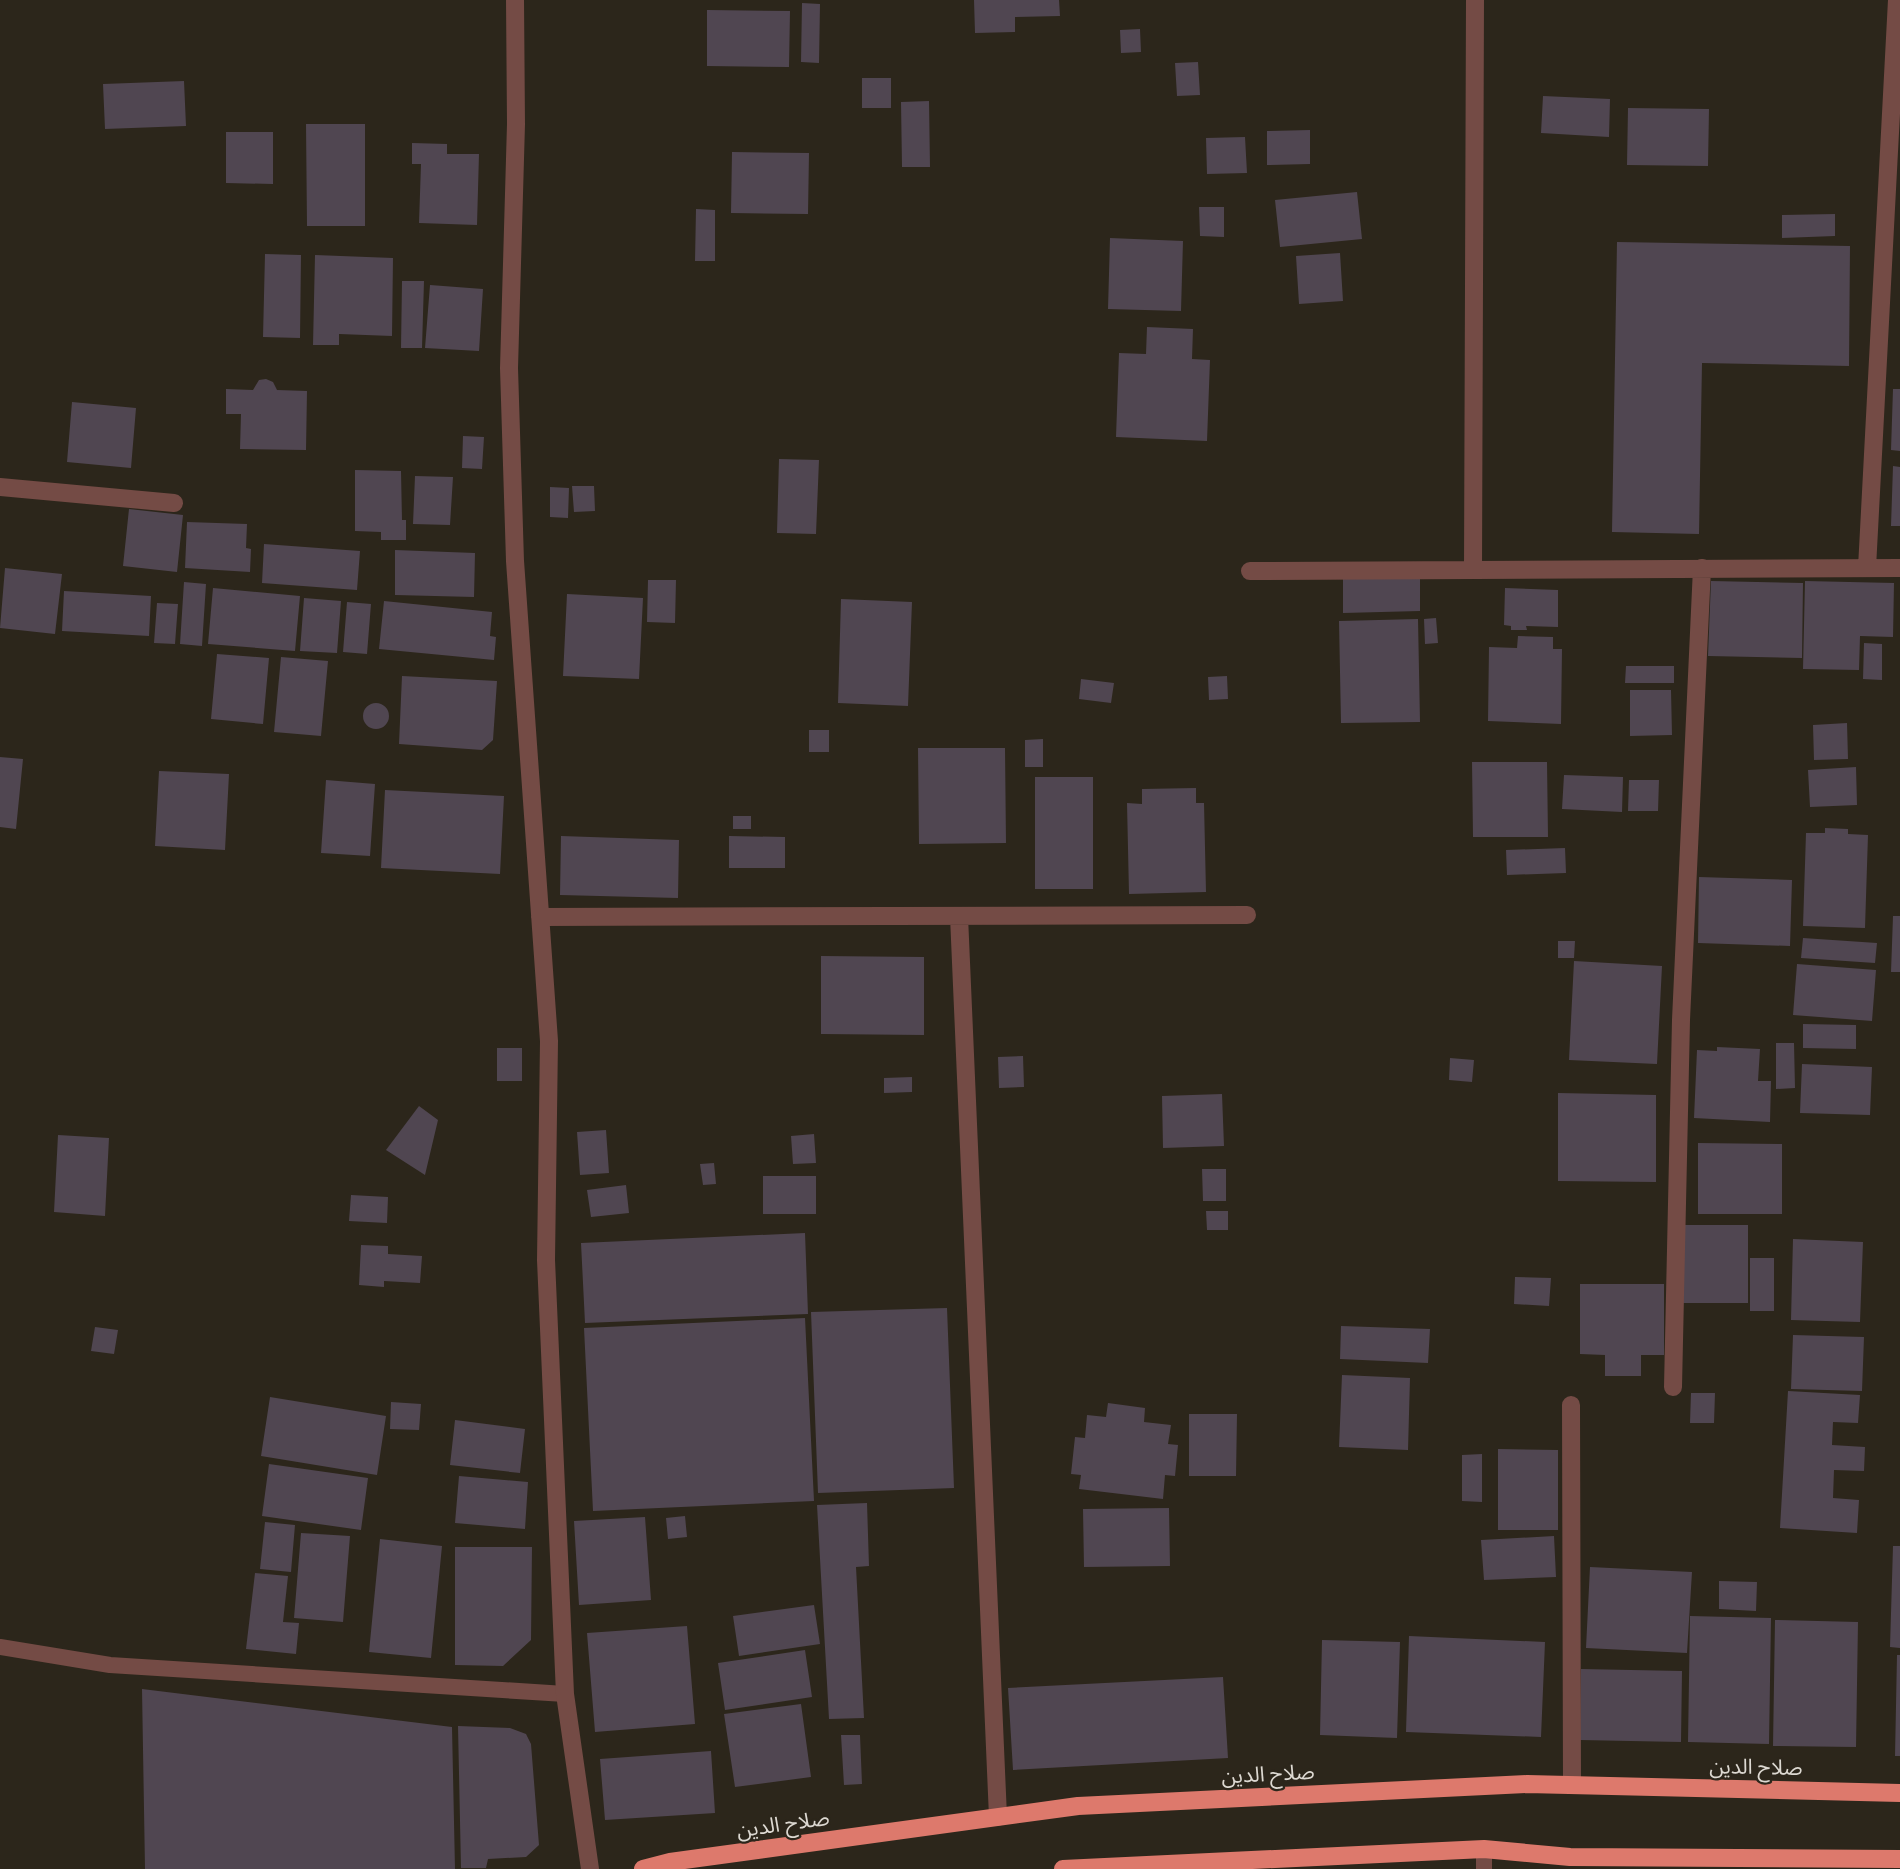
<svg xmlns="http://www.w3.org/2000/svg" width="1900" height="1869" font-family="Figtree,'Noto Sans Arabic',sans-serif">
  <rect width="100%" height="100%" fill="#2c261b"/>
  <path fill="#504651" d="M 974,0 L 1059,0 L 1060,16 L 1015,17 L 1015,32 L 975,33 Z
    M 802,3 L 820,4 L 819,63 L 801,62 Z
    M 707,10 L 790,11 L 789,67 L 707,66 Z
    M 1140,29 L 1141,52 L 1121,53 L 1120,30 Z
    M 1198,62 L 1200,95 L 1177,96 L 1175,63 Z
    M 862,78 L 891,78 L 891,108 L 862,108 Z
    M 184,81 L 186,126 L 105,129 L 103,84 Z
    M 1543,96 L 1610,99 L 1609,137 L 1541,133 Z
    M 929,101 L 930,167 L 902,167 L 901,102 Z
    M 1628,108 L 1709,109 L 1708,166 L 1627,165 Z
    M 306,124 L 365,124 L 365,226 L 307,226 Z
    M 1310,130 L 1310,164 L 1267,165 L 1267,131 Z
    M 226,132 L 273,132 L 273,184 L 226,183 Z
    M 1245,137 L 1247,173 L 1207,174 L 1206,138 Z
    M 412,143 L 447,144 L 447,154 L 479,154 L 477,225 L 419,223 L 421,164 L 412,164 Z
    M 732,152 L 809,153 L 808,214 L 731,213 Z
    M 1357,192 L 1362,239 L 1280,247 L 1275,200 Z
    M 1199,207 L 1224,207 L 1224,237 L 1200,236 Z
    M 696,209 L 715,210 L 715,261 L 695,261 Z
    M 1835,214 L 1835,236 L 1782,238 L 1782,215 Z
    M 1110,238 L 1183,241 L 1181,311 L 1108,309 Z
    M 1617,242 L 1850,246 L 1849,366 L 1702,363 L 1699,534 L 1612,532 Z
    M 1340,253 L 1343,301 L 1299,304 L 1296,256 Z
    M 265,254 L 301,255 L 300,338 L 263,337 Z
    M 315,255 L 393,258 L 392,336 L 339,334 L 339,345 L 313,345 Z
    M 402,281 L 424,281 L 422,348 L 401,348 Z
    M 430,285 L 483,289 L 479,351 L 425,348 Z
    M 1147,327 L 1193,329 L 1192,359 L 1210,360 L 1207,441 L 1116,437 L 1119,353 L 1146,354 Z
    M 266,379 L 273,382 L 277,390 L 307,391 L 306,450 L 240,449 L 241,414 L 226,414 L 226,389 L 253,390 L 259,380 Z
    M 1893,389 L 1900,389 L 1900,451 L 1891,450 Z
    M 72,402 L 136,408 L 131,468 L 67,462 Z
    M 463,436 L 484,437 L 482,469 L 462,468 Z
    M 779,459 L 819,460 L 816,534 L 777,533 Z
    M 1893,466 L 1900,467 L 1900,526 L 1891,526 Z
    M 355,470 L 401,471 L 402,520 L 406,520 L 406,540 L 381,540 L 381,532 L 355,531 Z
    M 415,476 L 453,477 L 450,525 L 413,524 Z
    M 572,486 L 594,486 L 595,511 L 574,512 Z
    M 550,487 L 569,488 L 568,518 L 550,517 Z
    M 129,509 L 183,515 L 177,572 L 123,566 Z
    M 187,522 L 247,524 L 246,548 L 251,549 L 250,572 L 185,568 Z
    M 264,544 L 360,551 L 357,590 L 262,583 Z
    M 395,550 L 475,553 L 474,597 L 395,595 Z
    M 5,568 L 62,574 L 55,634 L 0,628 Z
    M 1420,578 L 1420,611 L 1343,613 L 1343,579 Z
    M 648,580 L 676,580 L 675,623 L 647,622 Z
    M 1711,581 L 1803,583 L 1802,658 L 1708,656 Z
    M 1805,581 L 1894,583 L 1893,637 L 1860,636 L 1859,670 L 1803,669 Z
    M 184,582 L 206,584 L 202,646 L 180,644 Z
    M 213,588 L 300,596 L 295,651 L 208,644 Z
    M 1505,588 L 1558,590 L 1558,627 L 1526,626 L 1527,630 L 1511,630 L 1511,626 L 1504,625 Z
    M 64,591 L 151,596 L 149,636 L 62,631 Z
    M 567,594 L 643,598 L 639,679 L 563,676 Z
    M 304,598 L 341,601 L 337,653 L 300,651 Z
    M 841,599 L 912,602 L 908,706 L 838,703 Z
    M 384,601 L 492,612 L 490,636 L 496,637 L 494,660 L 379,649 Z
    M 347,602 L 371,604 L 367,654 L 343,652 Z
    M 157,603 L 178,604 L 175,644 L 154,643 Z
    M 1436,618 L 1438,643 L 1425,644 L 1424,619 Z
    M 1418,619 L 1420,722 L 1341,723 L 1339,621 Z
    M 1518,636 L 1553,637 L 1553,649 L 1562,649 L 1561,724 L 1488,721 L 1489,647 L 1517,648 Z
    M 1864,643 L 1882,644 L 1882,680 L 1863,679 Z
    M 217,654 L 269,658 L 263,724 L 211,719 Z
    M 281,657 L 328,661 L 321,736 L 274,732 Z
    M 1626,666 L 1674,666 L 1674,683 L 1625,683 Z
    M 402,676 L 497,681 L 493,740 L 482,750 L 399,744 Z
    M 1227,676 L 1228,699 L 1209,700 L 1208,677 Z
    M 1081,679 L 1114,683 L 1111,703 L 1079,699 Z
    M 1630,690 L 1671,690 L 1672,735 L 1630,736 Z
    M363 716a13 13 0 1 1 26 0a13 13 0 1 1-26 0Z
    M 1847,723 L 1848,759 L 1814,760 L 1813,725 Z
    M 809,730 L 829,730 L 829,752 L 809,752 Z
    M 1043,739 L 1043,767 L 1025,767 L 1025,740 Z
    M 918,748 L 1005,748 L 1006,843 L 919,844 Z
    M 0,757 L 23,759 L 16,829 L 0,827 Z
    M 1472,762 L 1547,762 L 1548,837 L 1473,837 Z
    M 1856,767 L 1857,805 L 1810,807 L 1808,770 Z
    M 159,771 L 229,774 L 225,850 L 155,846 Z
    M 1564,775 L 1623,777 L 1622,812 L 1562,809 Z
    M 1035,777 L 1093,777 L 1093,889 L 1035,889 Z
    M 326,780 L 375,784 L 370,856 L 321,853 Z
    M 1629,780 L 1659,780 L 1658,811 L 1628,811 Z
    M 1196,788 L 1196,803 L 1204,803 L 1206,892 L 1129,894 L 1127,803 L 1142,804 L 1142,789 Z
    M 385,790 L 504,796 L 500,874 L 381,868 Z
    M 733,816 L 751,816 L 751,829 L 733,829 Z
    M 1825,828 L 1848,829 L 1848,834 L 1868,835 L 1865,928 L 1803,926 L 1806,833 L 1825,833 Z
    M 561,836 L 679,840 L 678,898 L 560,895 Z
    M 729,836 L 785,837 L 785,868 L 729,868 Z
    M 1565,848 L 1566,873 L 1507,875 L 1506,850 Z
    M 1699,877 L 1792,880 L 1790,946 L 1698,943 Z
    M 1893,916 L 1900,916 L 1900,972 L 1891,972 Z
    M 1803,938 L 1877,943 L 1875,963 L 1801,958 Z
    M 1558,941 L 1575,941 L 1574,958 L 1558,958 Z
    M 821,956 L 924,957 L 924,1035 L 821,1034 Z
    M 1574,961 L 1662,966 L 1657,1064 L 1569,1060 Z
    M 1797,964 L 1876,970 L 1872,1021 L 1793,1015 Z
    M 1803,1024 L 1856,1025 L 1856,1049 L 1803,1048 Z
    M 1776,1043 L 1794,1043 L 1795,1088 L 1776,1089 Z
    M 1717,1047 L 1760,1049 L 1758,1081 L 1771,1081 L 1770,1122 L 1694,1118 L 1697,1050 L 1717,1051 Z
    M 497,1048 L 522,1048 L 522,1081 L 497,1081 Z
    M 1023,1056 L 1024,1087 L 999,1088 L 998,1057 Z
    M 1450,1058 L 1474,1060 L 1472,1082 L 1449,1080 Z
    M 1802,1064 L 1872,1067 L 1870,1115 L 1800,1113 Z
    M 912,1077 L 912,1092 L 884,1093 L 884,1078 Z
    M 1558,1093 L 1656,1095 L 1656,1182 L 1558,1181 Z
    M 1222,1094 L 1224,1146 L 1163,1148 L 1162,1096 Z
    M 419,1106 L 438,1120 L 425,1175 L 386,1150 Z
    M 606,1130 L 609,1173 L 580,1175 L 577,1132 Z
    M 814,1134 L 816,1163 L 793,1164 L 791,1136 Z
    M 58,1135 L 109,1138 L 105,1216 L 54,1212 Z
    M 1698,1143 L 1782,1144 L 1782,1214 L 1698,1214 Z
    M 714,1163 L 716,1184 L 703,1185 L 700,1164 Z
    M 1202,1169 L 1226,1169 L 1226,1201 L 1203,1201 Z
    M 763,1176 L 816,1176 L 816,1214 L 763,1214 Z
    M 626,1185 L 629,1213 L 591,1217 L 587,1190 Z
    M 351,1195 L 388,1197 L 387,1223 L 349,1221 Z
    M 1206,1211 L 1228,1211 L 1228,1230 L 1207,1230 Z
    M 1683,1225 L 1748,1225 L 1748,1303 L 1683,1303 Z
    M 805,1233 L 808,1314 L 585,1323 L 581,1243 Z
    M 1793,1239 L 1863,1242 L 1860,1322 L 1791,1320 Z
    M 361,1245 L 388,1246 L 388,1254 L 422,1256 L 420,1283 L 384,1281 L 384,1287 L 359,1285 Z
    M 1750,1258 L 1774,1258 L 1774,1311 L 1750,1311 Z
    M 1515,1277 L 1551,1278 L 1549,1306 L 1514,1304 Z
    M 1580,1284 L 1664,1284 L 1664,1355 L 1641,1355 L 1641,1376 L 1605,1376 L 1605,1355 L 1580,1354 Z
    M 947,1308 L 954,1488 L 818,1493 L 811,1312 Z
    M 805,1318 L 814,1501 L 593,1511 L 584,1328 Z
    M 1341,1326 L 1430,1329 L 1428,1363 L 1340,1359 Z
    M 95,1327 L 118,1330 L 114,1354 L 91,1351 Z
    M 1793,1335 L 1864,1337 L 1862,1391 L 1791,1389 Z
    M 1342,1375 L 1410,1378 L 1408,1450 L 1339,1447 Z
    M 1788,1391 L 1860,1395 L 1858,1423 L 1833,1422 L 1832,1445 L 1865,1447 L 1864,1471 L 1834,1470 L 1833,1498 L 1859,1500 L 1857,1533 L 1780,1528 Z
    M 1691,1393 L 1715,1393 L 1714,1423 L 1690,1423 Z
    M 270,1397 L 386,1416 L 377,1475 L 261,1456 Z
    M 391,1402 L 421,1404 L 419,1430 L 390,1429 Z
    M 1108,1403 L 1145,1408 L 1144,1422 L 1171,1425 L 1168,1444 L 1178,1445 L 1175,1476 L 1165,1475 L 1163,1499 L 1079,1489 L 1081,1475 L 1071,1474 L 1075,1437 L 1085,1438 L 1087,1415 L 1106,1417 Z
    M 1189,1414 L 1237,1414 L 1236,1476 L 1189,1476 Z
    M 455,1420 L 525,1429 L 520,1473 L 450,1465 Z
    M 1498,1449 L 1558,1450 L 1558,1530 L 1498,1530 Z
    M 1482,1454 L 1482,1502 L 1462,1501 L 1462,1455 Z
    M 269,1464 L 368,1478 L 361,1530 L 262,1516 Z
    M 459,1476 L 528,1482 L 525,1529 L 455,1523 Z
    M 867,1503 L 869,1566 L 856,1567 L 864,1718 L 829,1719 L 817,1505 Z
    M 1169,1508 L 1170,1566 L 1084,1567 L 1083,1509 Z
    M 685,1516 L 687,1537 L 668,1539 L 666,1518 Z
    M 645,1517 L 651,1600 L 579,1605 L 574,1521 Z
    M 265,1522 L 295,1525 L 291,1572 L 260,1569 Z
    M 301,1533 L 350,1536 L 343,1622 L 294,1618 Z
    M 1554,1536 L 1556,1577 L 1484,1580 L 1481,1540 Z
    M 380,1539 L 442,1546 L 431,1658 L 369,1652 Z
    M 1893,1546 L 1900,1546 L 1900,1648 L 1890,1647 Z
    M 455,1547 L 532,1547 L 531,1640 L 503,1666 L 455,1665 Z
    M 1590,1567 L 1692,1572 L 1687,1653 L 1586,1648 Z
    M 255,1573 L 288,1576 L 283,1622 L 299,1623 L 296,1654 L 246,1649 Z
    M 1719,1581 L 1757,1582 L 1756,1611 L 1719,1609 Z
    M 814,1605 L 820,1644 L 739,1656 L 733,1616 Z
    M 1690,1616 L 1771,1618 L 1769,1744 L 1688,1742 Z
    M 1775,1620 L 1858,1622 L 1856,1747 L 1773,1746 Z
    M 687,1626 L 695,1724 L 595,1732 L 587,1633 Z
    M 1409,1636 L 1545,1642 L 1541,1737 L 1406,1732 Z
    M 1322,1640 L 1400,1642 L 1397,1738 L 1320,1735 Z
    M 805,1650 L 812,1697 L 725,1710 L 718,1663 Z
    M 1897,1655 L 1900,1655 L 1900,1756 L 1895,1756 Z
    M 1581,1669 L 1682,1671 L 1681,1742 L 1580,1740 Z
    M 1223,1677 L 1228,1758 L 1013,1770 L 1008,1688 Z
    M 142,1689 L 452,1727 L 455,1869 L 145,1869 Z
    M 801,1704 L 811,1777 L 735,1787 L 724,1714 Z
    M 458,1726 L 510,1728 L 526,1734 L 531,1744 L 539,1845 L 526,1857 L 488,1859 L 486,1868 L 461,1868 Z
    M 841,1735 L 860,1735 L 862,1784 L 844,1785 Z
    M 711,1751 L 715,1813 L 605,1820 L 600,1759 Z"/>
  <g fill="none" stroke-linecap="round" stroke-linejoin="round">
    <path stroke="#744b45" stroke-width="16" d="M 0,1647 L 110,1665 L 565,1694
      M 1484,1849 L 1484,1869"/>
    <path stroke="#744b45" stroke-width="18" d="M 515,0 L 516,124 L 509,368 L 515,561 L 549,1041 L 546,1260 L 565,1694 L 590,1869
      M 0,487 L 174,503
      M 1867,568 L 1897,0
      M 1473,570 L 1475,0
      M 1250,571 L 1900,568
      M 959,916 L 998,1817
      M 540,917 L 1247,915
      M 1673,1387 L 1681,1020 L 1702,568
      M 1571,1405 L 1572,1785"/>
    <path stroke="#dd796c" stroke-width="18" d="M 643,1869 L 670,1862 L 1078,1806 L 1527,1784 L 1900,1793
      M 1063,1869 L 1484,1849 L 1570,1857 L 1900,1859"/>
  </g>
  <g text-anchor="middle" stroke-width="4.5" stroke-linejoin="round" paint-order="stroke">
    <g font-size="21" fill="#ddd9d2" stroke="#2c261b">
      <text transform="translate(1756 1767) rotate(1)" y="7">صلاح الدين</text>
      <text transform="translate(1268 1774) rotate(-3)" y="7">صلاح الدين</text>
      <text transform="translate(783 1824) rotate(-8)" y="7">صلاح الدين</text>
    </g>
  </g>
</svg>
